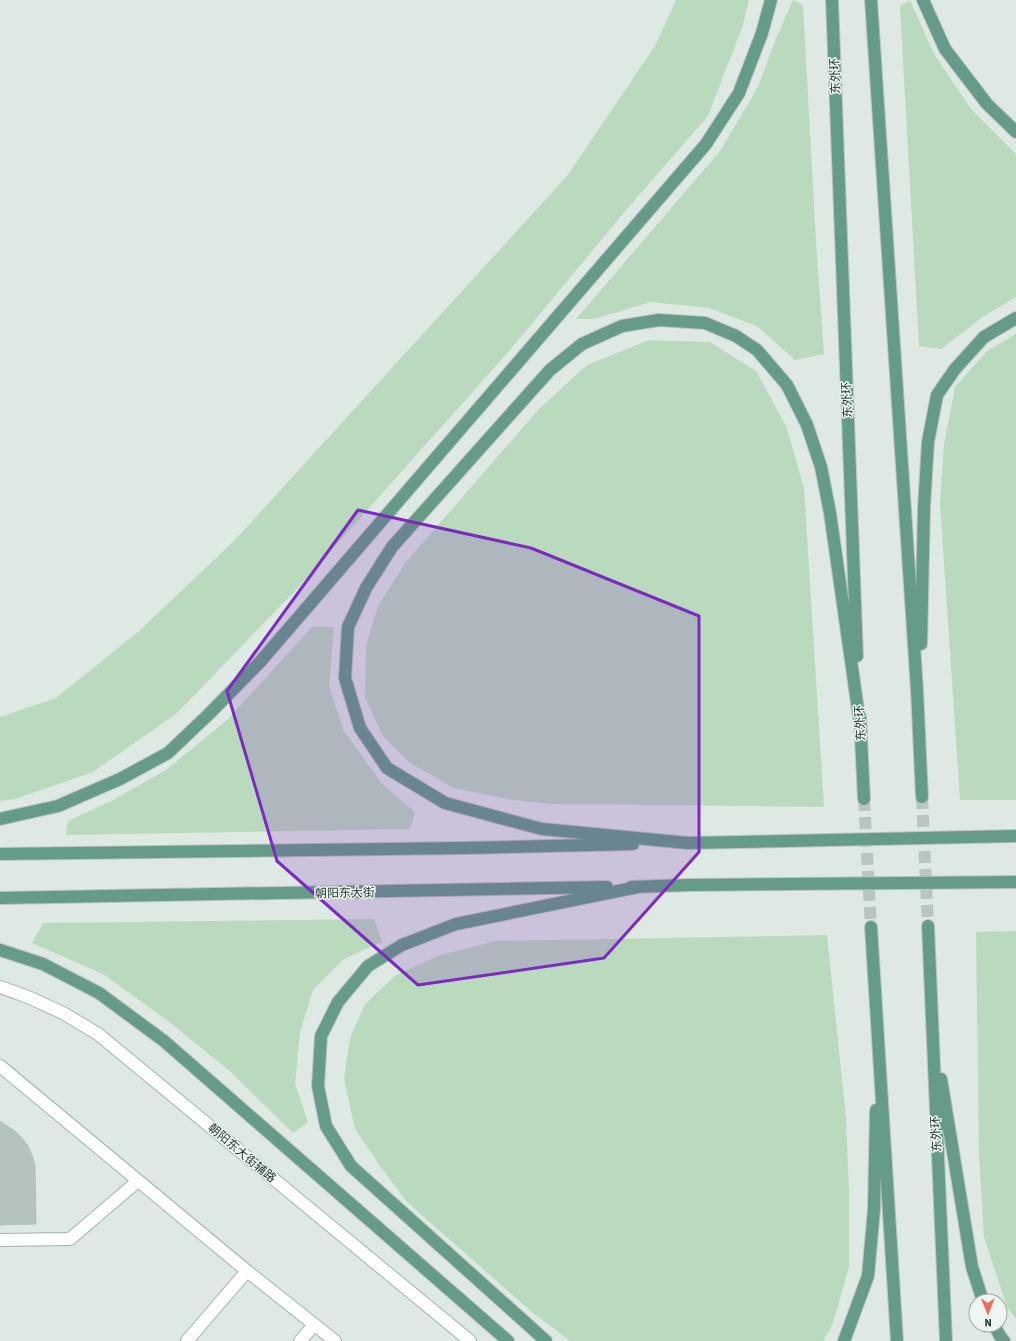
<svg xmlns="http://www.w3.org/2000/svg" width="1016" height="1341" font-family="'Source Sans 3','Noto Sans SC',sans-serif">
  <rect width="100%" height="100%" fill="#dfe9e3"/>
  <path fill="#b9dabd" d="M 676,0 L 749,0 L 743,25 L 708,116 L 627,209 L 510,350 L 295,591 L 176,714 L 93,772 L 15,799 L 0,801 L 0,717 L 56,698 L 139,631 L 234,541 L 567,176 L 655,46 Z
    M 793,0 L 803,5 L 816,242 L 824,354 L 795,360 L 757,326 L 709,308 L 651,302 L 594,319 L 576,319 L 720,151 L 758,87 L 775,41 Z
    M 910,0 L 934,54 L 971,109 L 1016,154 L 1016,297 L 984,316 L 941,349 L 919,346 L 900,6 Z
    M 1016,334 L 1016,800 L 960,800 L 940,503 L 944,444 L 955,387 L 987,351 Z
    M 649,340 L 710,342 L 756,371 L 786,426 L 804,488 L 824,807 L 552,804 L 513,800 L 454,788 L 410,763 L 382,735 L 365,697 L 366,646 L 378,606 L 406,562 L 539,409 L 587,365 Z
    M 312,627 L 334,627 L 329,686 L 344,731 L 383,785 L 415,812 L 410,829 L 66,835 L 68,821 L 111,801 L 166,770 L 227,720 Z
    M 374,919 L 382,942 L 344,959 L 313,990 L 300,1032 L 295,1084 L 308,1122 L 293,1133 L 232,1073 L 168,1021 L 103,974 L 32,943 L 43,923 Z
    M 1016,931 L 1016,1319 L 1007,1307 L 984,1237 L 979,1155 L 976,932 Z
    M 827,935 L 846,1118 L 849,1192 L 849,1267 L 832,1326 L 823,1341 L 570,1341 L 532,1312 L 407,1202 L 380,1166 L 355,1129 L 344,1079 L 350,1038 L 365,1004 L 396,975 L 438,956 L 495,941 Z"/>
  <path fill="#b4c4bc" stroke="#b2c2b9" d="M 0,1121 L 16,1132 L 23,1139 L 28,1146 L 32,1155 L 35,1165 L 36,1224 L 0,1225 Z"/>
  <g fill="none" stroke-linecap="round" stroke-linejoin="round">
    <path stroke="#b9c6bf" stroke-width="12" stroke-dasharray="12 6" stroke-linecap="butt" d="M 922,797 L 928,926
      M 864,799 L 871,927"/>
    <defs>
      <path id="secondary" d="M 0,987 L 28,997 L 63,1013 L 98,1034 L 470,1341
        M 0,1066 L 247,1271 L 187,1341
        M 0,1240 L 70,1239 L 138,1181
        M 247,1271 L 335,1341
        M 300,1341 L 314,1325"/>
      <path id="primary" d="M 832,0 L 857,656
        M 871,0 L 917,690 L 922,797
        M 923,0 L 945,49 L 987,104 L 1016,132
        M 921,644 L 924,507 L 928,442 L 937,395 L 955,369 L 984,337 L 1016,318
        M 860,717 L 864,799
        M 0,819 L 58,806 L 120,779 L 168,753 L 209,714 L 260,662 L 706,144 L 739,93 L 762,33 L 771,0
        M 688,843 L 542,829 L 445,803 L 387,768 L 360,728 L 345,678 L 348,627 L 366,588 L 392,547 L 550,370 L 582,344 L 622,326 L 659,320 L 705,323 L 736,336 L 757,350 L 787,385 L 807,425 L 821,467 L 830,513 L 860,724
        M 0,854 L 464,848 L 633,844
        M 631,887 L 689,885
        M 0,898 L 607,887
        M 928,926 L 946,1341
        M 871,927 L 897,1341
        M 0,950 L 43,964 L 99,993 L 164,1041 L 508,1341
        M 941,1079 L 972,1267 L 983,1301
        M 994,1325 L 1000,1336 L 1004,1341
        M 546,1341 L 351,1166 L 326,1126 L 318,1086 L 321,1036 L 338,1002 L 368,966 L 402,945 L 456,924 L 638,887
        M 844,1341 L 868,1276 L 874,1209 L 876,1110"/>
    </defs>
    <use href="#secondary" stroke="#9fb4aa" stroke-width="14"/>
    <use href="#primary" stroke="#bcc3c1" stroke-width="14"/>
    <use href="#secondary" stroke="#fff" stroke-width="12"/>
    <use href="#primary" stroke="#669c87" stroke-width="12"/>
    <defs>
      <path id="primary-bridge" d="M 688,843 L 1016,836
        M 689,885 L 1016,882"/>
    </defs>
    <use href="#primary-bridge" stroke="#bcc3c1" stroke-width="14" stroke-linecap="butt"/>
    <use href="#primary-bridge" stroke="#669c87" stroke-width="12"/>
  </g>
  <path fill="#7b2cbf" fill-opacity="0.2" stroke="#7b2cbf" stroke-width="3" stroke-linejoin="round" d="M 358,510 L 531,548 L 699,616 L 699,852 L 604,958 L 418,985 L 277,861 L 227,691 Z"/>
  <g text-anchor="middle" stroke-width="3" stroke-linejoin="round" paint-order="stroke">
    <g font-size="12" fill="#21382f" stroke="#eff6f2">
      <text transform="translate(835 76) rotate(-92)" y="4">东外环</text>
      <text transform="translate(847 400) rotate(-92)" y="4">东外环</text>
      <text transform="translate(860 723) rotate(-93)" y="4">东外环</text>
      <text transform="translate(345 893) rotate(-1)" y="4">朝阳东大街</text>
      <text transform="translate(936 1134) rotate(-93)" y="4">东外环</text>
      <text transform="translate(242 1153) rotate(40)" y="4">朝阳东大街辅路</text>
    </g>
  </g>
  <g transform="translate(988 1313) rotate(179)"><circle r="19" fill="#eff6f2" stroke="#9daaa4"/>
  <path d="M0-3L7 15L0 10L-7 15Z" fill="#e96d5d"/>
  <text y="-6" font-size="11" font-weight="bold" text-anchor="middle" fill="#21382f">N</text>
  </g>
</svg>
